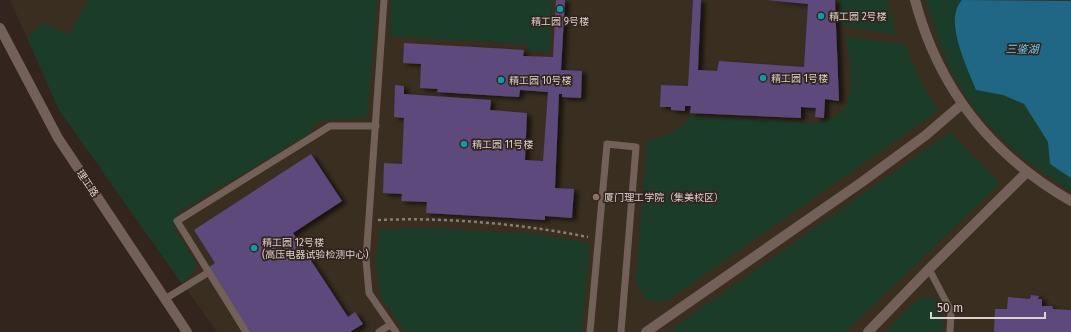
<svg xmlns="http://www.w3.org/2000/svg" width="1071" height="332" font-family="'Fira Sans','Noto Sans SC',sans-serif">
  <defs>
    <filter id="shadow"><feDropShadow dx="4.5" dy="2.5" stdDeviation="2" flood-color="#0009"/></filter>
  </defs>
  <rect width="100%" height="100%" fill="#34241e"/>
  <path fill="#392e1f" d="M 10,0 L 1071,0 L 1071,332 L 217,332 L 59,110 Z"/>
  <path fill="#1a3c28" d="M 88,0 L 377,0 L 367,117 L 317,121 L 308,134 L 179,212 L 174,228 L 196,262 L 195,269 L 182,284 L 59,110 L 27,38 L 44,23 L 69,35 Z
    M 391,0 L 552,0 L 550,52 L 528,51 L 528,44 L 390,36 Z
    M 840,0 L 887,0 L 896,35 L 841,25 Z
    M 926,0 L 962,0 L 957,6 L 976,90 L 1003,95 L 1024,104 L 1048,142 L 1050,164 L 1071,178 L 1071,191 C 1019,160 970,116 945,58 C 938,39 932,19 926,0 Z
    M 846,37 L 905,44 L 920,80 L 938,111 L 668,300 C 649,305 641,299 636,280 L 647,140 C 664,139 680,129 691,116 L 818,123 C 826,120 837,117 843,110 C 857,91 848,59 846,37 Z
    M 950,132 L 1000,183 L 845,332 L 668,332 Z
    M 434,228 L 538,234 L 587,243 L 589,250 L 582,332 L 406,332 L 380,296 L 376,260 L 380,229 Z
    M 924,297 C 946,296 944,315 943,332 L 885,332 L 916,301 Z"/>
  <path fill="#1f6784" d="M 962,0 L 1071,1 L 1071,178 L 1050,164 L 1048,142 L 1024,104 L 1003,95 L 976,90 C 967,67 943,20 962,0 Z"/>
  <path fill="#5d497b" filter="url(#shadow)" d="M 556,0 L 565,0 L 561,70 L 582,71 L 581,98 L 562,97 L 562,94 L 559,94 L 555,188 L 574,189 L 572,218 L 545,216 L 545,220 L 426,213 L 427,202 L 401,201 L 402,194 L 383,193 L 384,163 L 402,164 L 404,118 L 394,117 L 395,85 L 404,86 L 404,94 L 491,100 L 490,110 L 527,113 L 525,160 L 543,161 L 548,92 L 520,90 L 519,97 L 437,92 L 438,89 L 420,88 L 421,64 L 403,63 L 404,43 L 524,50 L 523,56 L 553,57 Z
    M 693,0 L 701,0 L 698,70 L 717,71 L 719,61 L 804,67 L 808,4 L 767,0 L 835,0 L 839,101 L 825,99 L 824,118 L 815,117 L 816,108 L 801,107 L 801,118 L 690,113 L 691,106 L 685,106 L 685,111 L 671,110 L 671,107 L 660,107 L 661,85 L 688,86 Z
    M 311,154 L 342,201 L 293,233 L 348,317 L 355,312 L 363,324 L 350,332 L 249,332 L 208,268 L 215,263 L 194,230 Z
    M 1031,295 L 1039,296 L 1038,299 L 1042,299 L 1042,306 L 1052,306 L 1053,309 L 1071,310 L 1071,332 L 994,332 L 995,309 L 1007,309 L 1008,297 L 1030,299 Z"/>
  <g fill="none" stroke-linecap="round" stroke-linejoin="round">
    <path stroke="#8b7d78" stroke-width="2.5" stroke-dasharray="3 3" stroke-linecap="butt" d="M 378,220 C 446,217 522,224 588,237"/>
    <path stroke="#736159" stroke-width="7" d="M 384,0 L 366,260 L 369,293 L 396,332
      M 929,269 L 951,311 L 950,332
      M 165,299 L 209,272
      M 246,332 L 177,221 L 330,126 L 376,126
      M 379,332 L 390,325
      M 590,332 L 607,144 L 636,147 L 621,332"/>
    <path stroke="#736159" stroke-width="10" d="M 915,0 C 939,90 991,155 1071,201
      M 646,332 L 862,182 L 926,135 L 962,104
      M 868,332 L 929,269 L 1027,172"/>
    <path stroke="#736159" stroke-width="10" d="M 0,28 L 58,138 L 187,332"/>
  </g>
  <g fill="#0f9aa8" stroke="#34241e" stroke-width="1.5">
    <circle cx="560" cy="9" r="4"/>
    <circle cx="821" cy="16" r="4"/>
    <circle cx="763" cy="78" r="4"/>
    <circle cx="501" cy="80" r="4"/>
    <circle cx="464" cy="144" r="4"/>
    <circle cx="254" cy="248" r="4"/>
  </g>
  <circle fill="#8d6e63" stroke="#34241e" stroke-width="1.5" cx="596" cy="197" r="4"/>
  <g text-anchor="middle" stroke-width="3.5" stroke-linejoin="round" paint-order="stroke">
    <g font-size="10" fill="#dcd1cd" stroke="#34241e" text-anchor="start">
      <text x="829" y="20">精工园 2号楼</text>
      <text x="560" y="25" text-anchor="middle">精工园 9号楼</text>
      <text x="771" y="82">精工园 1号楼</text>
      <text x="509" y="84">精工园 10号楼</text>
      <text x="472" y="148">精工园 11号楼</text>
      <text x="604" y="201">厦门理工学院（集美校区）</text>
      <text x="262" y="246">精工园 12号楼<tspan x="262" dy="12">(高压电器试验检测中心)</tspan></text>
    </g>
    <g font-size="10" fill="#dcd1cd" stroke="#34241e">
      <text transform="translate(88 183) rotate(56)" y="4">理工路</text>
    </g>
    <g font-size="11" font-style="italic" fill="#6acffa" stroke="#34241e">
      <text x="1022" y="53">三鉴湖</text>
    </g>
  </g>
  <path d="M931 312v6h114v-6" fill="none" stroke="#dcd1cd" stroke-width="2"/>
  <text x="937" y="312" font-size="12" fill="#dcd1cd" stroke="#34241e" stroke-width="3" paint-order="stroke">50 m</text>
</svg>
